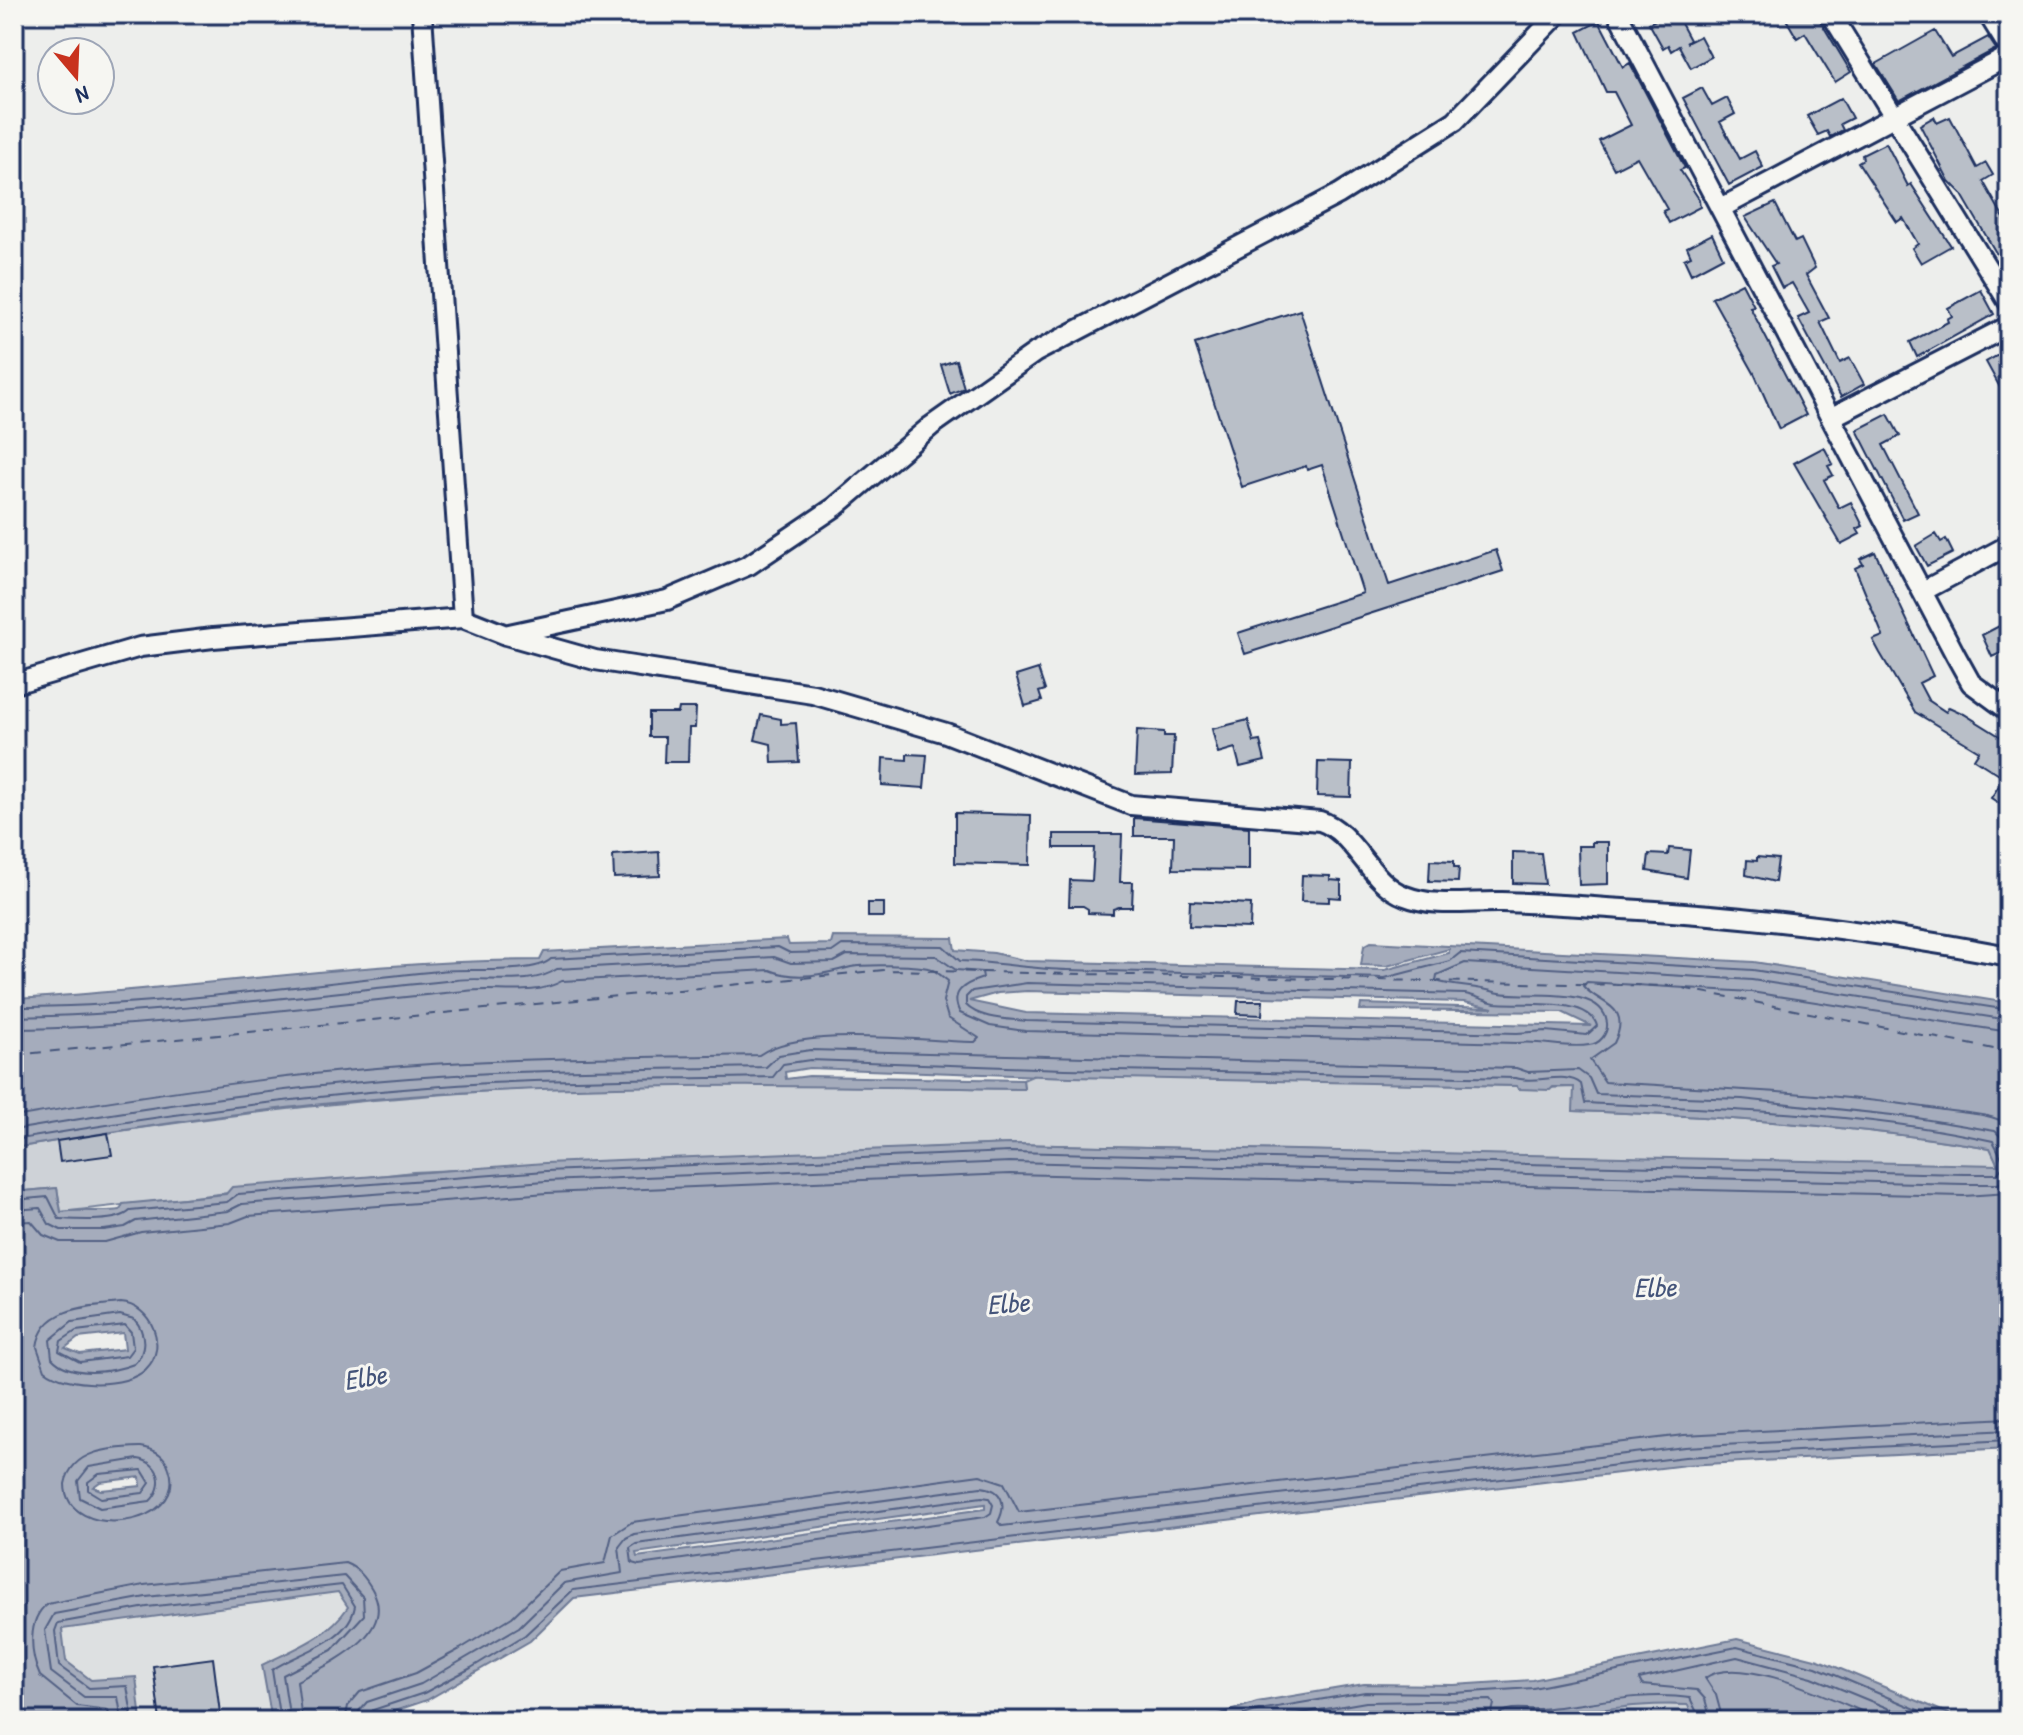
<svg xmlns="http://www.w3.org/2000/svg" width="2023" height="1735" font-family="'Patrick Hand',sans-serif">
  <rect width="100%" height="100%" fill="#edeeec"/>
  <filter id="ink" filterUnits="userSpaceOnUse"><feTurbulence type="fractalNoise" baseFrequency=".0125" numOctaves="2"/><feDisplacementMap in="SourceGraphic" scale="16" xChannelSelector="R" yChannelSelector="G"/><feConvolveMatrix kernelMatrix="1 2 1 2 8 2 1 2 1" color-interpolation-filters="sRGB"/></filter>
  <g filter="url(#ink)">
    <path fill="#dde0e1" d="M 338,1592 L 348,1607 L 339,1619 L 322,1635 L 262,1665 L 272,1721 L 141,1721 L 136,1677 L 91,1680 L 66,1661 L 62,1629 Z"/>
    <path fill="#ced2d7" stroke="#74809a" stroke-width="2" d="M 1037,1074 L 1517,1086 L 1518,1089 L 1574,1087 L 1574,1111 C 1714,1116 1852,1125 1991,1148 L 1998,1166 L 1010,1144 L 413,1172 L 61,1212 L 57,1188 L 14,1192 L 14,1148 C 172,1121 330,1101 490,1091 C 667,1080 846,1086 1024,1089 L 1023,1080 Z
      M 1642,1703 L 1688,1705 L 1694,1721 L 1439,1721 L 1455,1717 L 1539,1717 Z"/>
    <path fill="#a5acbc" stroke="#6e7a96" stroke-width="2" fill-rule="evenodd" d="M 833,937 L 953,938 L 955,950 L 994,953 L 1027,961 L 1385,970 L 1449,953 L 1449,949 L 1387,966 L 1361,965 L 1364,946 L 1371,942 L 1754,962 L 2009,1003 L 2009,1448 L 1686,1465 L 574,1598 L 530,1641 L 427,1700 L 365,1721 L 272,1721 L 262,1665 C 294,1649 327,1638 348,1607 L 338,1592 L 62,1629 L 66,1661 L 91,1680 L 136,1677 L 141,1721 L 14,1721 L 14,1192 L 57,1188 L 61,1212 C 82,1209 100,1213 120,1210 L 123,1204 L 226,1194 L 232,1187 L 545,1163 L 1010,1144 L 1998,1165 L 1990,1148 C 1852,1125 1714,1116 1573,1111 L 1574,1087 L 1553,1087 L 1550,1090 L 1518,1089 L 1517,1086 L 1070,1077 L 809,1068 L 785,1072 L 786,1079 L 809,1076 L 1023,1080 L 1024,1089 C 847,1086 670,1083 493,1091 C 332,1098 173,1121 14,1148 L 14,999 C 189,989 364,960 540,960 L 544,952 L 787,939 L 789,945 L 831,944 ZM 1027,991 L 1464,1002 L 1493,1008 L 1361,1004 L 1360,1010 L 1562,1012 L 1591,1026 L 1026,1013 L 969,1001 L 998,993 ZM 123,1333 L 125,1349 L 80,1354 L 65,1348 L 78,1338 ZM 140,1477 L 141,1486 L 101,1490 L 93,1487 L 100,1482 ZM 985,1504 L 985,1509 L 637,1557 L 636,1553 Z
      M 1737,1639 L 1819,1660 L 1954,1716 L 1976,1721 L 1694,1721 L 1688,1705 C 1636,1702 1589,1713 1538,1717 C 1505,1719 1471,1714 1439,1721 L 1200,1721 L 1257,1702 L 1364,1684 L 1454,1685 L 1532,1680 Z"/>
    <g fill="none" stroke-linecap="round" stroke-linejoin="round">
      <path stroke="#526184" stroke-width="2" d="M 1027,983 L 1465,994 C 1476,996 1486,1001 1495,1003 C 1519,1006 1589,996 1597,1026 L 1587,1035 L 1546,1031 L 1517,1033 L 1026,1021 C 1008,1019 979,1019 966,1005 L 966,997 L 972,991 Z
        M 14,1007 C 155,1007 299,985 439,971 C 466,968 534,975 551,959 L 778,947 L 790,953 L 832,952 L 842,945 L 943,946 L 960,961 C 996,962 1031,969 1068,970 L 1385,978 L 1450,961 L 1460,953 L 1753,970 L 2009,1010
        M 14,1017 C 161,1015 310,994 456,980 C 487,976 531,987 557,969 L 774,957 L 791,963 L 834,962 L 847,955 L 936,956 L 956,970 L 982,972 L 983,978 C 964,984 949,992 960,1013 L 990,1026 L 1025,1031 L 1517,1043 C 1541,1040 1565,1049 1589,1045 C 1600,1044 1608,1034 1607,1023 C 1602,982 1519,1000 1495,992 C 1476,986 1454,987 1436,981 L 1437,975 L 1465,963 L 1752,980 L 2009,1020
        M 14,1029 C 165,1027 316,1005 466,991 C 497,987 534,997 562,981 L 770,970 C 796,981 825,974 851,967 C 865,964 913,965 928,968 C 934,969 943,977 948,981 L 943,1001 L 948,1018 L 979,1038 L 975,1042 C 921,1041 800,1025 759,1055 C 670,1057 581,1057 491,1061 C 331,1067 172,1090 14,1117
        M 2009,1032 L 1751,992 L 1587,982 L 1583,986 C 1599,1005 1633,1004 1614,1043 L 1590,1060 L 1605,1082 C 1718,1089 1831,1092 1943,1110 C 1964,1113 1991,1113 2009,1125
        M 14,1130 C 172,1103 331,1080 492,1073 C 583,1069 675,1069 766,1067 L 779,1055 L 810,1050 L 1516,1068 L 1528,1072 L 1578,1070 L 1589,1078 L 1596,1094 L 1742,1099 L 1911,1117 L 1995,1131 L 2009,1145
        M 14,1140 C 172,1113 329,1092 489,1083 C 583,1078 679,1079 773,1077 L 783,1064 L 810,1060 L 1065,1069 L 1516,1078 C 1536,1085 1565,1070 1581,1084 L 1585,1103 C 1721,1110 1860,1111 1993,1141 L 2005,1164 L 1997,1174 L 1964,1174 L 1010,1152 L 546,1171 L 238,1194 L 227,1202 L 130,1211 C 118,1223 76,1220 59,1219 L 48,1197 L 14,1200
        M 14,1210 L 40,1208 L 49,1224 L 61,1230 L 104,1230 L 125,1227 L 136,1221 L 228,1211 L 242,1204 L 546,1181 L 1010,1162 L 1964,1184 L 1998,1184 L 2009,1178
        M 14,1222 L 31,1221 L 43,1235 L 60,1242 L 105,1242 L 141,1232 L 230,1223 L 248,1216 L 547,1193 L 1010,1174 L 1964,1196 L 2009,1193
        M 121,1303 C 151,1305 169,1347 146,1369 C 127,1389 66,1387 45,1370 L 37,1347 C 42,1307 89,1306 121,1303 Z
        M 120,1315 L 134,1319 C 146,1332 147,1352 134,1364 C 111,1373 70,1378 52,1358 L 50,1340 L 72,1322 Z
        M 125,1325 L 131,1332 L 133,1348 L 127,1356 L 80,1362 L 59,1351 L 61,1341 L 76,1331 Z
        M 141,1447 C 154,1449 165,1455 169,1468 C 190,1528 65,1543 65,1484 C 72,1449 112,1448 141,1447 Z
        M 138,1459 C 160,1462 166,1486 150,1501 L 100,1508 L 80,1498 L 78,1481 L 89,1467 Z
        M 142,1470 L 150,1483 L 143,1493 L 101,1498 L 88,1490 L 88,1482 L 99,1474 Z
        M 982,1497 L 989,1498 L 993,1505 L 991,1513 L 985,1517 L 639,1565 L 632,1563 L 630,1548 L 636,1544 Z
        M 110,1721 L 108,1710 L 77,1706 L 40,1676 C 30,1654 27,1620 47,1604 L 144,1585 L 345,1563 C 358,1568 365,1577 372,1589 C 399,1635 326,1665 297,1681 L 302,1721
        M 122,1721 L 118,1697 L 84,1697 L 51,1672 L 45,1630 L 54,1614 L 146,1597 L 344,1576 L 363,1597 L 364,1615 L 332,1650 L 283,1675 L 290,1721
        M 133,1721 L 127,1686 L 89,1688 L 59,1666 L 55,1631 L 58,1623 L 147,1607 L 342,1585 L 355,1606 C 348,1643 298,1652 272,1670 L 280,1721
        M 345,1721 L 348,1706 L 360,1692 L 416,1673 L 460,1649 L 512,1617 L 560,1571 L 605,1563 L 612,1535 L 632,1522 L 980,1475 L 1004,1483 L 1019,1512 L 1684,1435 L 2009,1418
        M 357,1721 L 359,1711 L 367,1702 L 421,1684 L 519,1627 L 564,1583 L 622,1573 L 619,1547 L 626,1538 L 634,1534 L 981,1487 C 1003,1489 1007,1505 998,1522 L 1002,1526 L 1685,1447 L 2009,1430
        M 368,1721 L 373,1710 L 424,1693 L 471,1668 L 525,1635 L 573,1590 L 1685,1457 L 2009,1440
        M 1225,1721 L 1259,1710 L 1365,1692 L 1454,1693 L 1533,1688 L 1737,1647 L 1816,1667 L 1944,1721
        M 1256,1721 L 1366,1702 L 1491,1700 L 1494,1704 L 1490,1721
        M 1333,1721 L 1367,1714 L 1474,1714 L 1478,1721
        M 1500,1721 L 1501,1713 C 1512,1706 1526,1710 1538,1709 C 1590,1705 1638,1691 1690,1698 L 1701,1721
        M 1711,1721 L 1705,1699 L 1697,1690 L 1642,1685 L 1639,1679 L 1737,1657 L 1812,1677 L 1919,1721
        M 1723,1721 L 1716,1695 L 1705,1678 C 1743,1651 1845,1706 1885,1721"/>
      <path stroke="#44547a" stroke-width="2" stroke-dasharray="10 8" stroke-linecap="butt" d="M 14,1055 L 885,970 L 1672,986 L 2009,1052"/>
    </g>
    <path fill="#b9bfc8" stroke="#1b2f5e" stroke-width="2" d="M 1668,14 L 1676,14 L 1690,40 L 1686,43 L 1700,36 L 1711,57 L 1691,68 L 1679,46 L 1671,51 L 1668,45 L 1663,48 L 1649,23 Z
      M 1783,14 L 1816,14 L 1851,72 L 1835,82 L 1805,33 L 1797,38 Z
      M 1599,21 L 1623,67 L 1630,63 L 1685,168 L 1680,170 L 1699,199 L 1700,207 L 1669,223 L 1663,211 L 1667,209 L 1637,157 L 1614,169 L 1599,141 L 1631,125 L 1614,92 L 1606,92 L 1578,32 Z
      M 1935,31 L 1951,57 L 1988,37 L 1996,49 L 1899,101 L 1876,64 Z
      M 1702,88 L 1712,106 L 1727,98 L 1735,114 L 1720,122 L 1740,159 L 1755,151 L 1763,167 L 1729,185 L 1683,98 Z
      M 1841,98 L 1852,118 L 1840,124 L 1843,130 L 1830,137 L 1827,131 L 1818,135 L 1807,116 Z
      M 1934,117 L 1937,123 L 1950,117 L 1977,168 L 1986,163 L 1993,175 L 1983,181 L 2009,227 L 2009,253 L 1999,258 L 1961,193 L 1949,181 L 1920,125 Z
      M 1886,143 L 1908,186 L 1911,184 L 1951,246 L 1921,263 L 1912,248 L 1918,244 L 1903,218 L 1897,222 L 1858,162 L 1863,159 L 1862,155 Z
      M 1775,203 L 1795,242 L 1801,239 L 1815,268 L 1806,275 L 1829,318 L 1820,322 L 1840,363 L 1850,358 L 1864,384 L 1841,397 L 1798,318 L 1809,313 L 1792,283 L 1782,288 L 1771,266 L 1776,264 L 1745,217 Z
      M 1712,234 L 1723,257 L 1691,274 L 1684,259 L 1691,256 L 1687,247 Z
      M 1742,283 L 1754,306 L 1750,307 L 1806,415 L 1779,429 L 1754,373 L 1712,298 Z
      M 1981,290 L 1994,314 L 1917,357 L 1910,342 L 1948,322 L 1947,319 L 1952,316 L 1948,308 Z
      M 1300,310 L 1389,585 L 1496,550 L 1503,571 L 1245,654 L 1238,633 L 1363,593 L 1322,465 L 1307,470 L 1306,466 L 1242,487 L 1195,344 Z
      M 2009,349 L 2009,404 L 1986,362 Z
      M 956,360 L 964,388 L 950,394 L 941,365 Z
      M 1888,414 L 1900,436 L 1883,445 L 1918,513 L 1903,520 L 1857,430 Z
      M 1824,447 L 1833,464 L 1828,466 L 1833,475 L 1824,480 L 1839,508 L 1851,502 L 1863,526 L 1857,529 L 1860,534 L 1841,544 L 1794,463 Z
      M 1936,534 L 1941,542 L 1946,539 L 1953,553 L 1927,566 L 1916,546 Z
      M 1875,552 L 1933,676 L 1919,683 L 1928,700 L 1946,712 L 1949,707 L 1964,714 L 2009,742 L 2009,810 L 1991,798 L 2004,778 L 1974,759 L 1979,751 L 1915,712 L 1880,653 L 1873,640 L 1883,636 L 1855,568 L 1863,564 L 1860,559 Z
      M 2009,621 L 2009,649 L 1992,657 L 1982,635 Z
      M 1038,669 L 1045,690 L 1039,692 L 1042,701 L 1025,706 L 1016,676 Z
      M 679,708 L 696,708 L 695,728 L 689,728 L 688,762 L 664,762 L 665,737 L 649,737 L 649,713 L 678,713 Z
      M 761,715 L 781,719 L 781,724 L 796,723 L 799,762 L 772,763 L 771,744 L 755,740 Z
      M 1248,720 L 1254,742 L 1260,741 L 1265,761 L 1240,767 L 1235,748 L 1218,753 L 1212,729 Z
      M 1137,730 L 1164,732 L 1164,736 L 1174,736 L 1172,774 L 1135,775 Z
      M 907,754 L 927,755 L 924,788 L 882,785 L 883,758 L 907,760 Z
      M 1318,762 L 1352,763 L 1351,797 L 1317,796 Z
      M 955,813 L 1031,815 L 1030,865 L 955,863 Z
      M 1134,818 L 1249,827 L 1249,870 L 1173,869 L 1174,836 L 1134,836 Z
      M 1054,834 L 1122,834 L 1120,882 L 1133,882 L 1132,907 L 1119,907 L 1113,909 L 1113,914 L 1088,913 L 1088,909 L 1083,906 L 1069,906 L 1070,880 L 1092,881 L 1094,848 L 1054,848 Z
      M 1592,842 L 1608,842 L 1608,884 L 1579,885 L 1578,846 L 1592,846 Z
      M 1669,848 L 1690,850 L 1687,878 L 1647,871 L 1649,854 L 1668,855 Z
      M 659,852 L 660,876 L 614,878 L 613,855 Z
      M 1513,852 L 1541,853 L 1545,884 L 1513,883 Z
      M 1757,857 L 1778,859 L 1775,882 L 1746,875 L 1747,860 L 1757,861 Z
      M 1430,860 L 1454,861 L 1454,867 L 1459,867 L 1458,882 L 1429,881 Z
      M 1302,875 L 1330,876 L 1330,880 L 1341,881 L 1341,898 L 1329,897 L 1329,902 L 1301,901 Z
      M 1190,901 L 1251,904 L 1250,928 L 1189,926 Z
      M 868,903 L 884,903 L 884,917 L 868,917 Z
      M 1238,1001 L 1263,1001 L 1262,1015 L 1237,1014 Z
      M 108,1133 L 112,1155 L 60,1162 L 57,1141 Z
      M 213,1658 L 221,1721 L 160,1721 L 153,1666 Z"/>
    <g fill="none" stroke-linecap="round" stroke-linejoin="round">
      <defs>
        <path id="minor" d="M 422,14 L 463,618
          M 1618,14 L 1956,656 L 1971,683 L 2009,711
          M 1831,14 L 2009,303
          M 1988,14 L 2009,48
          M 1721,208 L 2009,56
          M 1832,417 L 2009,326
          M 1923,591 L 2009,545
          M 509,634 L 667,600 L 749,565 L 835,507 L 931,426 L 1036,352 L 1339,194 L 1455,121 L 1558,14
          M 14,684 L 140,647 L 213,638 L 463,618 L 506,635 L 595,660 L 813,694 L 946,733 L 1131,805 L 1320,821 C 1355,832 1369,883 1405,896 C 1435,908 1471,901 1502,902 C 1542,903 1583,906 1623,909 C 1754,916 1881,932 2009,956"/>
      </defs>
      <use href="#minor" stroke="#1b2f5e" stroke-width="24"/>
      <use href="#minor" stroke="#f6f6f2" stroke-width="18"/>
    </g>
  </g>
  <g text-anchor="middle" stroke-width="6" stroke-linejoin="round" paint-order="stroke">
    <g font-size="28" font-style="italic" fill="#44547a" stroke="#f6f6f2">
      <text transform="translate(1655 1287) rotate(-1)" y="10">Elbe</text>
      <text transform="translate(1008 1303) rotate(-4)" y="10">Elbe</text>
      <text transform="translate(365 1377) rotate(-9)" y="10">Elbe</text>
    </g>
  </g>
  <rect width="2023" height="1735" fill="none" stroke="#f6f6f2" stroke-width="48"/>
  <rect x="24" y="24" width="1975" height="1687" fill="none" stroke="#1b2f5e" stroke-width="3" filter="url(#ink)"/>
  <g transform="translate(76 76) rotate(161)"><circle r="38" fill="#f6f6f2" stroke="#9ea6b7" stroke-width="2"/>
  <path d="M0-6L14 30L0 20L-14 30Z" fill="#c8321e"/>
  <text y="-12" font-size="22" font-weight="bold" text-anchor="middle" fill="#1b2f5e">N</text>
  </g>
</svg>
